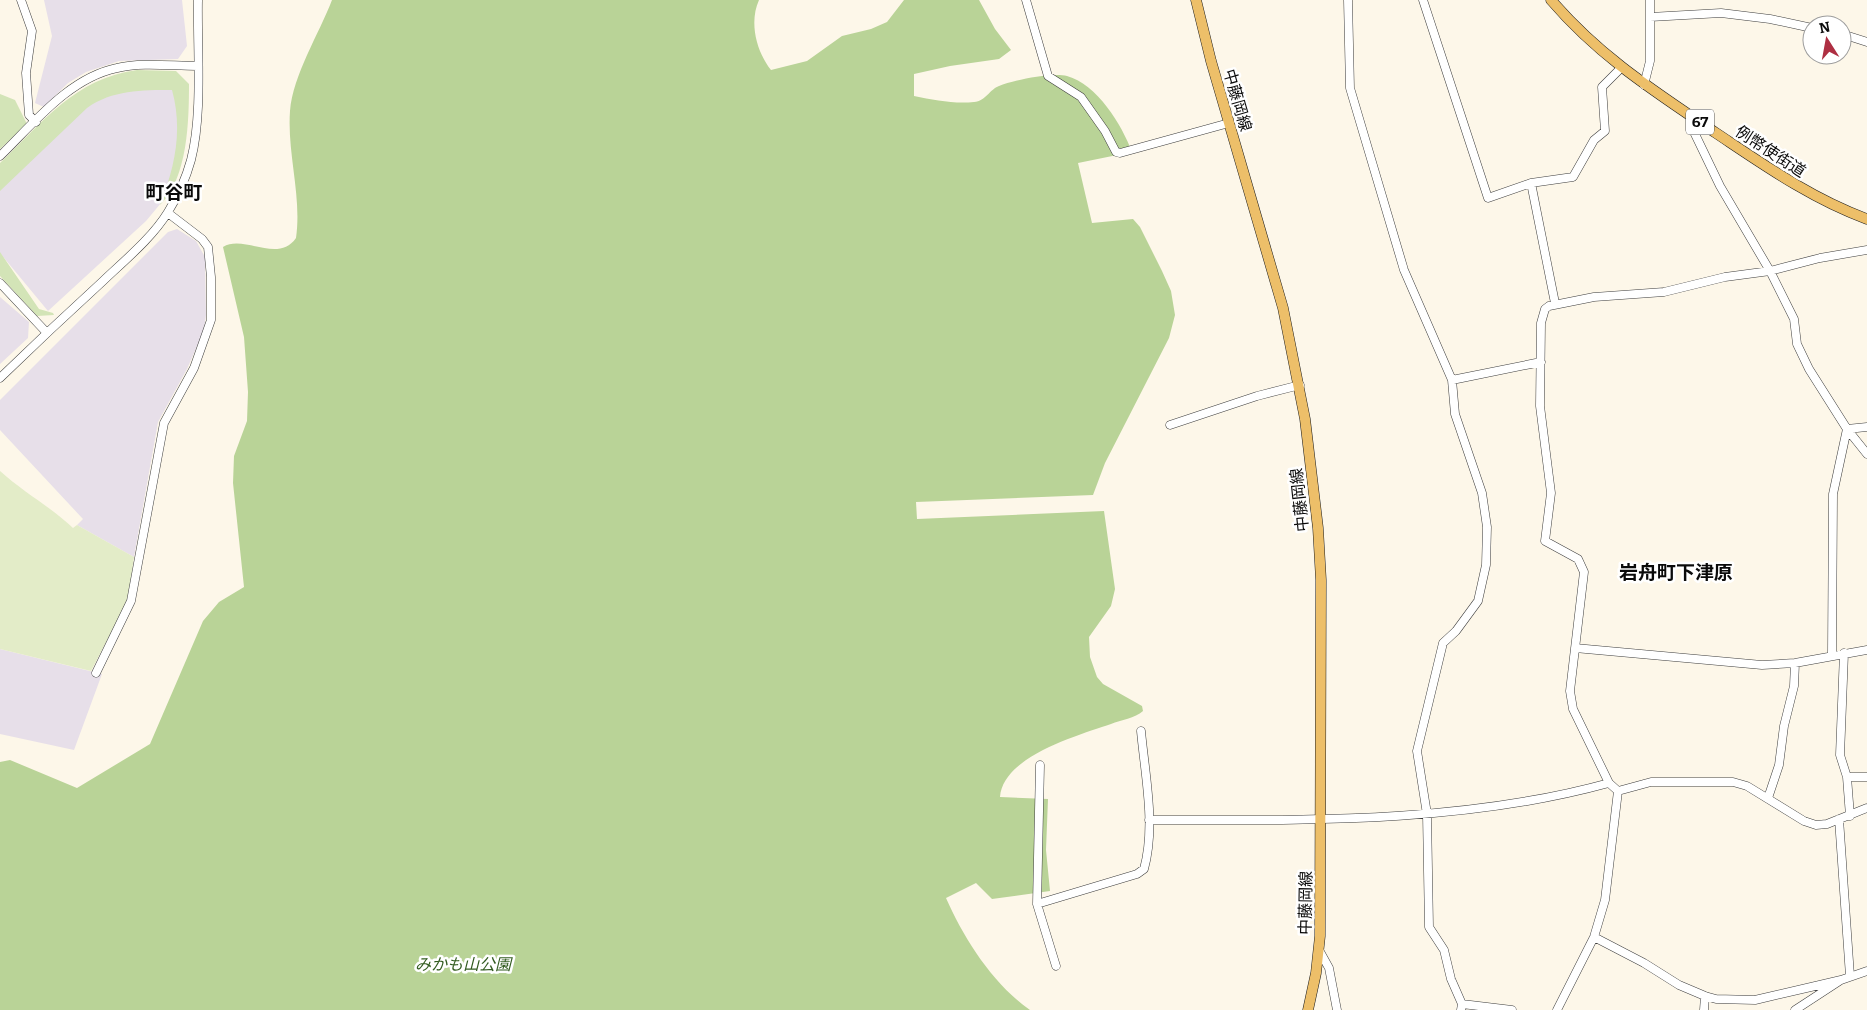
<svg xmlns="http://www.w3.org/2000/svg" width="1867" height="1010" font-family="Bitter,'Noto Sans JP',serif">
  <rect width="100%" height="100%" fill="#fdf7e9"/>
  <path fill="#e7dfe9" d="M 44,0 L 182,0 L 187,46 L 178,59 L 119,61 L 86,72 L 68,83 L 44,107 L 35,103 L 52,36 Z
    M 173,87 L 180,124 L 178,158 L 166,197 L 146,221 L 48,311 L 0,253 L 0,187 L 89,105 L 110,93 Z
    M 177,229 L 196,241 L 205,257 L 206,315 L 204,330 L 187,369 L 158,422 L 134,557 L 77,525 L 83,519 L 0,430 L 0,400 L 168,232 Z
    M 0,297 L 29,322 L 28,338 L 0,364 Z
    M 0,649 L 102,674 L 74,750 L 0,734 Z"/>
  <path fill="#d3e4b7" d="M 137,70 L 176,71 L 189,84 C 189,120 188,178 160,205 C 175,167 183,130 172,90 C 142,90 112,90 87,108 L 0,191 L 0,163 C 42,123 75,78 137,70 Z
    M 0,94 L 15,100 L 27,124 L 0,149 Z
    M 0,252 L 39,309 L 53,313 L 54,315 L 37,316 L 0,276 Z"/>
  <path fill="#b9d397" d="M 332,0 L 759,0 C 749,22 756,51 771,70 L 807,61 L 842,36 L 871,29 L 887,22 L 904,0 L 979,0 L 995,29 L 1011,50 L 999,59 L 950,66 L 914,74 L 914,96 C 934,100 954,104 974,102 C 986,101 990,89 999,86 C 1014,80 1052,72 1067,76 C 1097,84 1122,125 1132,152 L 1078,163 L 1092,223 L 1133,219 L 1140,227 L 1162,271 L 1171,291 L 1175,315 L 1169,338 L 1105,463 L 1093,495 L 916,502 L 917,519 L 1104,511 L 1115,589 L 1111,606 L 1089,637 L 1090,657 L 1097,677 L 1103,684 L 1142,706 L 1143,711 C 1135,718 1121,720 1111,724 C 1079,735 1003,756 1000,797 L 1048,799 L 1046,850 L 1050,891 L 992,899 L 976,883 L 946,898 C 964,939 993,984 1030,1010 L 0,1010 L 0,762 L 10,760 L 77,788 L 150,744 L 203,621 L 219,602 L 244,587 L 233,483 L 234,456 L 247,421 L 248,392 L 244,337 L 223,247 C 244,234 278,264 296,238 C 302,196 287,154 290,111 C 293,75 319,34 332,0 Z"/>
  <path fill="#e3ecc8" d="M 0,471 C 23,492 51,507 73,528 L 77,525 L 134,557 L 128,600 L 91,671 L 0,649 Z"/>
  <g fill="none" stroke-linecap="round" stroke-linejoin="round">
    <defs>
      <path id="minor" d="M 21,0 L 32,31 L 26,73 L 29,115 L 36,122
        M 1026,0 L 1048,76 L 1081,97 L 1105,131 L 1116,152 L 1120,153 L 1229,123
        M 1348,0 L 1350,88 L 1404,270 L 1452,380 L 1455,414 L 1482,493 L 1487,527 L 1486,565 L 1478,601 L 1456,631 L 1443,643 L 1417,751 L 1427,814 L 1429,927 L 1444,950 L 1451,979 L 1462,1004 L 1461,1010
        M 1423,0 L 1488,198 L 1531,183 L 1573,177 L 1594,140 L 1605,131 L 1602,87 L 1621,68
        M 1650,17 L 1721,13 L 1770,19 L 1812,28
        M 1842,34 L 1867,42
        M 1644,85 L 1650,61 L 1650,0
        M 1694,118 L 1694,132 L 1720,186 L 1770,271 L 1794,319 L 1797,344 L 1809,369 L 1847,429 L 1867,454
        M 0,156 C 34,123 69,78 117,68 C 142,62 171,66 197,66
        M 1531,183 L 1555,303
        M 1867,250 L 1820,258 L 1770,271 L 1725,277 L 1664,292 L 1594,297 L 1549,306 L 1545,309 L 1541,323 L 1540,406 L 1551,493 L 1545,541 L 1578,559 L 1584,572 L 1570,691 L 1573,709 L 1609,783 L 1618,791 L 1651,782 L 1733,782 L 1747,786 L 1804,821 L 1816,825 L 1827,824 L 1867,808
        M 0,283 L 47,333
        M 0,378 C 34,345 68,313 103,281 C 125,260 152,238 168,212 C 178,196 186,178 191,160 C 203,114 197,48 198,0
        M 1452,380 L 1541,362
        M 1170,425 L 1257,396 L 1300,385
        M 1847,429 L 1867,427
        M 1575,648 L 1762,665 L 1795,663 L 1867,650
        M 1844,653 L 1840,755 L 1847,777 L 1850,816
        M 1832,656 L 1833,494 L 1847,429
        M 96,673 L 131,601 L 164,423 L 194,368 L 211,320 L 211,277 L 208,247 L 202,239 L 168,213
        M 1040,765 L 1037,904 L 1056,966
        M 1847,777 L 1867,777
        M 1768,798 L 1779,765 L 1784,726 L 1794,686 L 1795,663
        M 1839,819 L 1850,976
        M 1149,820 C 1303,820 1460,824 1609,783
        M 1037,904 L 1137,874 L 1144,869 C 1156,826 1145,775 1141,731
        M 1594,937 L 1644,963 L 1679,985 L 1705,996 L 1716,999 L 1755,1000 L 1841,980
        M 1319,950 L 1329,968 L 1337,1010
        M 1462,1004 L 1512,1010
        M 1557,1010 L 1594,937 L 1605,900 L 1618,791
        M 1704,1010 L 1705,996
        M 1795,1010 L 1841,980 L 1867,971"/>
      <path id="major" d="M 1196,0 L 1211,61 L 1283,308 L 1305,419 L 1318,528 L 1321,580 L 1320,936 L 1316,973 L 1308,1010
        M 1551,0 C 1600,57 1654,91 1716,133 C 1764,165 1812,199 1867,219"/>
    </defs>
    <use href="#minor" stroke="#3d3d3d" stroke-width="9"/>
    <use href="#major" stroke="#1b1b1b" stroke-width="11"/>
    <use href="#minor" stroke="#fff" stroke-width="8"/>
    <use href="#major" stroke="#edbf69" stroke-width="10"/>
  </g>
  <g text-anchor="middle" stroke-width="5" stroke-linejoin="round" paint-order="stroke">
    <rect fill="#fff" stroke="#545454" stroke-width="1" x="1686" y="109.5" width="28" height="25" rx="4"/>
    <g font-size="15" font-weight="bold" fill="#0a0a0a">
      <text x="1700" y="127">67</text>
    </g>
    <g font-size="16" fill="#0a0a0a" stroke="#fff">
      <text transform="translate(1238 100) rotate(74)" y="6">中藤岡線</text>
      <text transform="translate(1771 151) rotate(33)" y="6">例幣使街道</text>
      <text transform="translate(1299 500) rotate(-96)" y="6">中藤岡線</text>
      <text transform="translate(1305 903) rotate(-89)" y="6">中藤岡線</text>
    </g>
    <g font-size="16" font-style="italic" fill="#335c21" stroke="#fff">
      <text x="463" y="970">みかも山公園</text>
    </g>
    <g font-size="19" font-weight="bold" fill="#0a0a0a" stroke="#fff">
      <text x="174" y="199">町谷町</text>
      <text x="1676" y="579">岩舟町下津原</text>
    </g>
  </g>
  <g transform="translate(1827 40) rotate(349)"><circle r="24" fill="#ffffff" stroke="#9d9d9d"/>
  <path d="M0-4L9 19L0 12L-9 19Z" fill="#ae2f42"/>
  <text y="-8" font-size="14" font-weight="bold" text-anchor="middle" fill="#0a0a0a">N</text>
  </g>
</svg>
